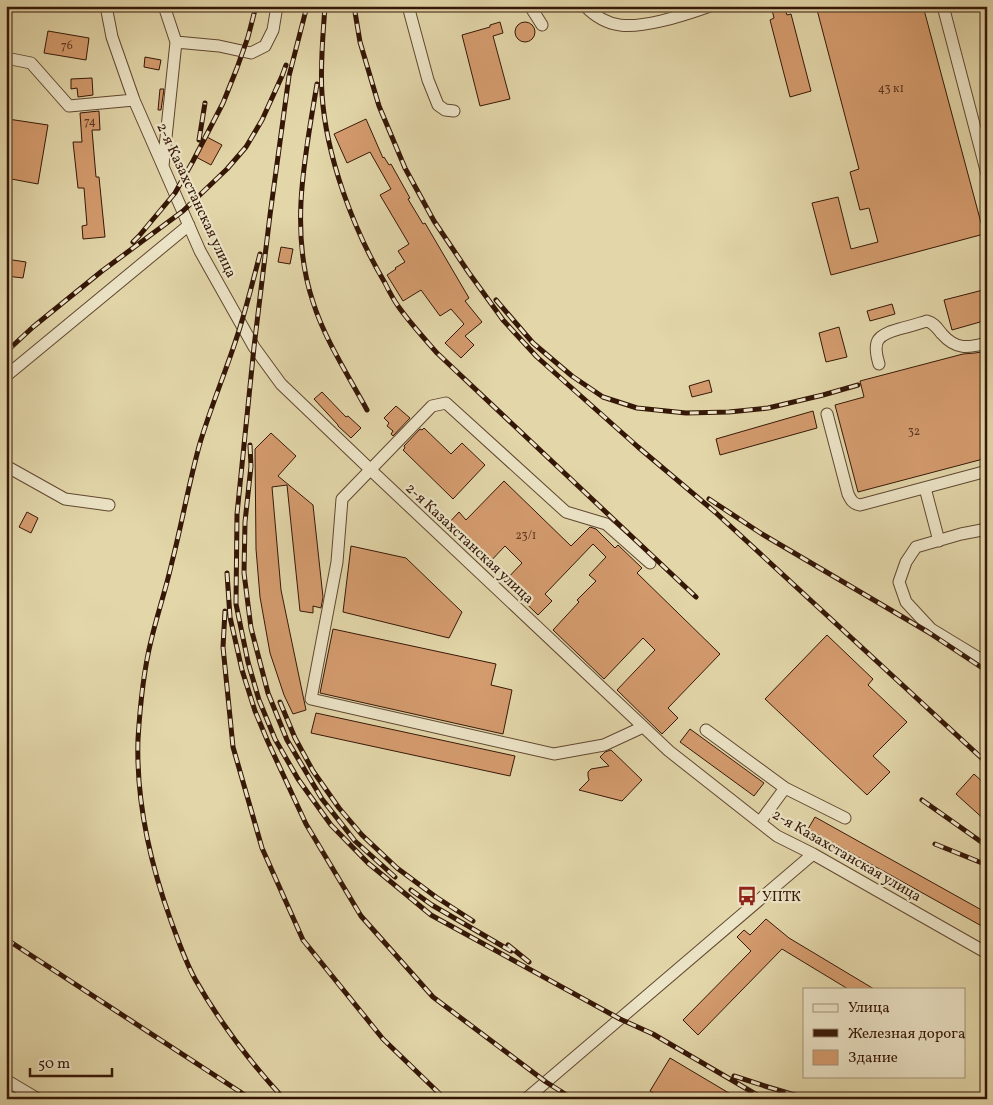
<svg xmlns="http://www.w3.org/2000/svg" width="993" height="1105" font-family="Vollkorn,serif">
  <rect width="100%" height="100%" fill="#e3d7aa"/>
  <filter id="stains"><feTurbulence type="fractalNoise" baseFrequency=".004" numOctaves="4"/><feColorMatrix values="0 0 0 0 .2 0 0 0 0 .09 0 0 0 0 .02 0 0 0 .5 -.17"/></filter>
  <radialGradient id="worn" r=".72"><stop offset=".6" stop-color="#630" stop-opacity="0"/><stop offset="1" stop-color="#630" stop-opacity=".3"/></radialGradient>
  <path fill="#d59c6e" stroke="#351707" d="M 816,6 L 923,6 L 984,234 L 831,275 L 812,203 L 838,197 L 851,249 L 878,242 L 869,208 L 860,210 L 850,172 L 859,169 Z
    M 784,7 L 787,15 L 791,14 L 811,91 L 790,97 L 770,20 L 774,18 L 772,10 Z
    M 500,22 L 503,33 L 493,36 L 510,99 L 480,106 L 462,35 L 490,27 L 490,25 Z
    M515 32a10 10 0 1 1 20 0a10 10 0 1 1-20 0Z
    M 48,31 L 89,38 L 86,60 L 44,53 Z
    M 145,57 L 161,60 L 159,70 L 144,67 Z
    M 92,78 L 93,95 L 78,97 L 77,88 L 71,89 L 71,79 Z
    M 160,89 L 164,89 L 161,110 L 158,110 Z
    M 99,111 L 100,130 L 92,130 L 96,177 L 99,177 L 105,237 L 83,239 L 82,226 L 87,225 L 84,188 L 78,188 L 73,142 L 82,142 L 80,113 Z
    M 8,119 L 48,125 L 38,184 L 6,178 L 6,128 Z
    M 366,119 L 383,158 L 384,157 L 389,165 L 391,164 L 410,198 L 408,199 L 423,224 L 425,223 L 469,298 L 465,301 L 482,322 L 465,336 L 474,345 L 461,358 L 445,343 L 464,324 L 451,309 L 440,316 L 421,290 L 403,301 L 387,275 L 396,269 L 395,268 L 405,262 L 398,251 L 409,244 L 380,195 L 391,189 L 370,152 L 347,163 L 334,134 Z
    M 207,137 L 222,145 L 211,165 L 196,157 Z
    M 281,247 L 293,249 L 290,264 L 278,262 Z
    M 6,259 L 26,262 L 23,278 L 6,276 Z
    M 987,289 L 987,320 L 952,330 L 944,300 Z
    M 892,304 L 895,314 L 870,321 L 867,311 Z
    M 839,327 L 847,357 L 826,362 L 819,333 Z
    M 987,351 L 987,458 L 858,492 L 835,405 L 864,397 L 860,381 L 963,354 L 975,353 Z
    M 709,380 L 712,392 L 692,397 L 689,386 Z
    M 322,392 L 346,417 L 348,416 L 361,428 L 351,438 L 338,426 L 338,425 L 314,399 Z
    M 396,406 L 410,418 L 393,436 L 391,434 L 393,431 L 387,426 L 389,423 L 384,418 Z
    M 813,411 L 817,428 L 720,455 L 716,439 Z
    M 424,428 L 451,454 L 462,443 L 485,465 L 453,499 L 403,450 L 405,448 L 404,446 L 420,429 L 422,430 Z
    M 271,433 L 296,456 L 278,476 L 313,505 L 323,597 L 321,608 L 313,606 L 313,613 L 300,611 L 287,485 L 272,487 L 281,590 L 306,710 L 293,714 L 284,695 L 270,653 L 260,597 L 256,549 L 255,449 Z
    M 504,481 L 571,546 L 590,527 L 596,529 L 615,548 L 618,545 L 642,568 L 637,573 L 720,654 L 668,708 L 678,718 L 662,734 L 617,690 L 655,650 L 643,638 L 604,679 L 553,630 L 579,602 L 577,600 L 596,581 L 589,575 L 606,557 L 593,544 L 545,594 L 552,601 L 538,615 L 504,582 L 522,563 L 505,546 L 487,565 L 446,526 L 459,512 L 466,520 Z
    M 27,512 L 38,518 L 31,533 L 19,527 Z
    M 351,546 L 406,558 L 462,612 L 449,638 L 343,612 Z
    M 333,629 L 496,664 L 491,685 L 512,690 L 503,734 L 320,693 Z
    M 827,635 L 873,679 L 868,685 L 907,722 L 873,756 L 890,772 L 867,795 L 765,699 Z
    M 316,713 L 515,756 L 510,776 L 311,733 Z
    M 690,729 L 764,783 L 754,796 L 680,742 Z
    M 611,750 L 642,780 L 622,801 L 579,790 L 589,780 L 588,776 L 588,772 L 591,769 L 609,766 L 600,757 L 605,752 Z
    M 974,774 L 987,786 L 987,822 L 956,794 Z
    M 815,817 L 987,913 L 987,929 L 808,829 Z
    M 766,919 L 789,938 L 874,989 L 848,989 L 782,949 L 698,1035 L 683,1020 L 751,951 L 737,937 L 744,930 L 750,935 Z
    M 670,1058 L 739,1099 L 663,1099 L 650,1091 Z"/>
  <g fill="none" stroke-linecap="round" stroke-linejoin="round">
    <defs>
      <path id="minor" d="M 106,6 L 112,37 L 134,100 L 200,251 L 254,347 L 281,384 L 375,474 L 669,751 L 777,836 L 813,854 L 987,953
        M 164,6 L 176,42
        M 408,6 L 428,80 L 438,105 L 445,110 L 454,111
        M 530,6 L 542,25
        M 585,6 C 608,30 631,28 661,21 C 678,17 693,12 710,6
        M 943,6 L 987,174
        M 6,58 L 31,63 L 69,106 L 134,100
        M 163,166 L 176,42 L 219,46 L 251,53 L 265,46 L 273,30 L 277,6
        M 879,364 C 872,341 877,335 899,329 C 908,327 917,324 927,321 C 934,323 937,328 942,334 C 956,350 968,348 987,343
        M 6,376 L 189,225
        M 827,414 L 848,494 C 851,500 853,504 860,505 L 987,471
        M 6,466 L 65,499 L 109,505
        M 925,488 L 939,541
        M 987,529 L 961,534 L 916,547 L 906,562 L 899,582 L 906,602 L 931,629 L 987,663
        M 643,727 L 604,745 L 554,754 L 311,699 L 337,562 L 342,499 L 432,406 L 446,403 L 566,512 L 606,524 L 650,563
        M 706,730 L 785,788 L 760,822
        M 785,788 L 845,818
        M 6,1080 L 38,1099
        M 526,1099 L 813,854"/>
    </defs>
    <use href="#minor" stroke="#604730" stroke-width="13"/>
    <use href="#minor" stroke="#ede5c8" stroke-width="11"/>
    <defs>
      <path id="rail" d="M 307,6 L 289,76 L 270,215 L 254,347 L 237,514 L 236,604 L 248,662 L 259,700 L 275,739 L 298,779 L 331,825 L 368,863 L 431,915 L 620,1019 L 653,1034 L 764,1099
        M 325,6 C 323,36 320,64 322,94 C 326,156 353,229 385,283 C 389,291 393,299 398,306 C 410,323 424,338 437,353 L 696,597
        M 354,6 L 360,42 L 379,106 L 405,168 L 434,221 L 469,273 L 503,320 L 537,357 L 638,447 L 715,512 L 987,763
        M 317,84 C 305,156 289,231 313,302 C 325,340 348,375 367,410
        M 199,140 L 205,103
        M 133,242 L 139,236 L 175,193 L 193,161 L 223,103 L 237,68 L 248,37 L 256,6
        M 260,254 C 254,277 248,301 241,324 C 229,364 212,403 200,443 C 189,482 182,523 172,562 C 166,589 157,615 151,641 C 143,673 140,707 138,739 C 136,801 150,863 171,921 C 178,940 185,961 195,979 C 220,1023 250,1062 284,1099
        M 496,300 L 533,343 L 572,376 L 603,397 L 637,408 L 686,413 L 729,412 L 768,408 L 823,395 L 858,385
        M 6,352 L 33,327 L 102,271 L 183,211 L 227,169 L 246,147 L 262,120 L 282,76 L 286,65
        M 250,445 L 251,466 L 245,522 L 244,573 L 251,628 L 268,693 L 287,740 L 322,799 L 355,841 L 395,877
        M 709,499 L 762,534 L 928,632 L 987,671
        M 227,573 L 230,617 L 242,670 L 255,711 L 268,742 L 306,824 L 361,916 L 433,997 L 546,1082 L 573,1099
        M 225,611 L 223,647 L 233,747 L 262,848 L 303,940 L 383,1039 L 445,1099
        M 280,702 L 295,738 L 313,771 L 339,808 L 362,835 L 397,868 L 436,897 L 473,921
        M 922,800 L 987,846
        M 935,844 L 987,865
        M 411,890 L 432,905 L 511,951
        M 6,939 L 251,1099
        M 508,945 L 529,962
        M 734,1076 L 768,1087 L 808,1099"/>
    </defs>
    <use href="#rail" stroke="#351707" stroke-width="5"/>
    <use href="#rail" stroke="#ede5c8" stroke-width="3" stroke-dasharray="9" stroke-linecap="butt"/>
  </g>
  <defs>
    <symbol id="bus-bare" viewBox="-9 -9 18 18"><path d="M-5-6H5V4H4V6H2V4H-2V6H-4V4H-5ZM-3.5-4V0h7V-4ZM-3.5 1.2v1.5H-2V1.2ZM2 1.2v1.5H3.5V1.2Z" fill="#8f2418" stroke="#ede5c8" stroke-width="2.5" paint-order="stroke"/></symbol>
  </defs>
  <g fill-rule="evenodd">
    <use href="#bus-bare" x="733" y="882" width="28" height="28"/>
  </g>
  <g text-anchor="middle" stroke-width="4.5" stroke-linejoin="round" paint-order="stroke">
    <g font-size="12" fill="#5d3821">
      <text x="67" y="49">76</text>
      <text x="891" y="92">43 к1</text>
      <text x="90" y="125">74</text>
      <text x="914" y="435">32</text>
      <text x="526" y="539">23/1</text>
    </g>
    <g font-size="15" fill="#351707" stroke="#ede5c8">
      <text transform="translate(197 200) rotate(65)" y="5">2-я Казахстанская улица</text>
      <text transform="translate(470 543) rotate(43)" y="5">2-я Казахстанская улица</text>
      <text transform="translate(847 855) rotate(30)" y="5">2-я Казахстанская улица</text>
    </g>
    <g font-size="15" fill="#351707" stroke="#ede5c8" text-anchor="start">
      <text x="762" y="901">УПТК</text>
    </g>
  </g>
  <rect width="993" height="1105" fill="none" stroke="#e3d7aa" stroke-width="25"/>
  <rect x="8" y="8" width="978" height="1090" fill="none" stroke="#351707" stroke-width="2.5"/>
  <rect x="12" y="12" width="968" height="1080" fill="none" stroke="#351707"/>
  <rect x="803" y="988" width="162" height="90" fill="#ede5c8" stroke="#a3937b"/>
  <rect x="813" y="1004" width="25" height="8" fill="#ede5c8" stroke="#a3937b"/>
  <text x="848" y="1012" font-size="15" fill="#351707">Улица</text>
  <rect x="813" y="1029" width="25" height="8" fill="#351707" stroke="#a3937b"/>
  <text x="848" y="1038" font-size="15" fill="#351707">Железная дорога</text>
  <rect x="813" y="1050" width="25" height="15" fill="#d59c6e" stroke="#a3937b"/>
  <text x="848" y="1062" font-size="15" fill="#351707">Здание</text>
  <path d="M30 1068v8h82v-8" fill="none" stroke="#351707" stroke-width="2.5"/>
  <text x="38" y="1068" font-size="15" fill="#351707" stroke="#ede5c8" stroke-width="4" paint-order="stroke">50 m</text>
  <rect width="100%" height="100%" filter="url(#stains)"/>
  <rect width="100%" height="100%" fill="url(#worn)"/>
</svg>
